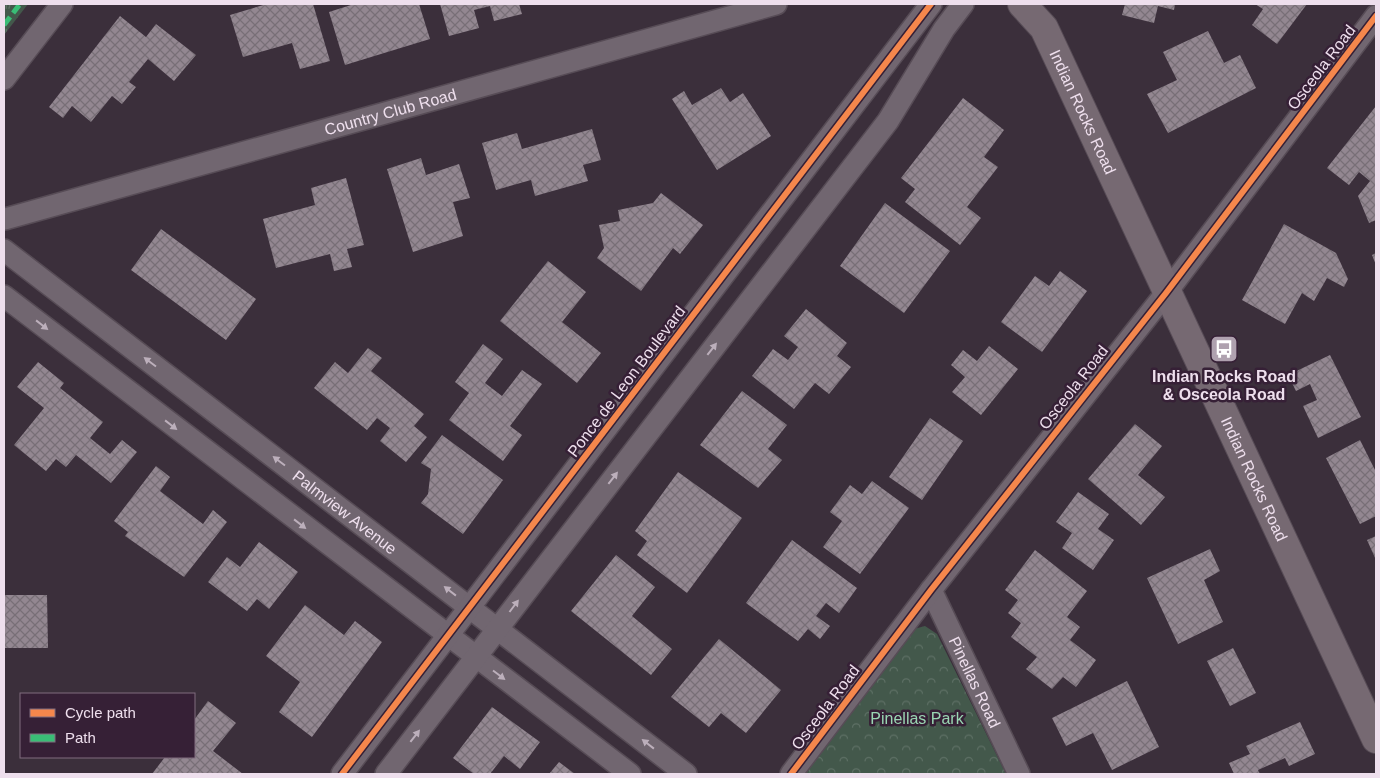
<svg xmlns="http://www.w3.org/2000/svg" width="1380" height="778" font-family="Helvetica,sans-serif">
  <defs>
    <pattern id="grass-tufts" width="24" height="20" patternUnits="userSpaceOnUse" patternTransform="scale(1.25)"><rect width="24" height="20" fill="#43584b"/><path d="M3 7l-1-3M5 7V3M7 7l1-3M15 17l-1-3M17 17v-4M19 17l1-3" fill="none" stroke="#5e7065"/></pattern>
    <pattern id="park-crowns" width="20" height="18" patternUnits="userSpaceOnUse" patternTransform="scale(1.25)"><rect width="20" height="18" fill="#43584b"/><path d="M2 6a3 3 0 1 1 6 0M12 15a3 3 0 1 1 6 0" fill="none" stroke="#5e7065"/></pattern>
    <pattern id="building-cross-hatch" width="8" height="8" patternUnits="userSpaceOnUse" patternTransform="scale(1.25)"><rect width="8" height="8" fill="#938791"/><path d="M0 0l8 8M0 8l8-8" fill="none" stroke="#786f77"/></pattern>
  </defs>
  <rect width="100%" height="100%" fill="#3b2f3b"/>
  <path fill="url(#grass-tufts)" d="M 4,4 L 28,4 L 4,35 Z"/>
  <path fill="url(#park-crowns)" d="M 925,626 L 937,634 L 1006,774 L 805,774 L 914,629 Z"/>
  <path fill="url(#building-cross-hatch)" d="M 267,4 L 313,4 L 330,61 L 300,69 L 292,43 L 243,57 L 230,15 Z
    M 354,4 L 419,4 L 430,39 L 345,65 L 329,12 Z
    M 440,4 L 519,4 L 522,14 L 494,21 L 490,6 L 474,10 L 479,28 L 449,36 Z
    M 1125,4 L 1175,4 L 1174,10 L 1158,6 L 1154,23 L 1122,15 Z
    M 1255,4 L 1307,4 L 1277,44 L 1252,25 L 1263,9 Z
    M 120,16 L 146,37 L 156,24 L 196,55 L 174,81 L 148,59 L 129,82 L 136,87 L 122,104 L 112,96 L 91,122 L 72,106 L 63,118 L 49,107 Z
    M 1208,31 L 1224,63 L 1240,55 L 1256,88 L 1168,133 L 1147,94 L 1177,80 L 1163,52 Z
    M 721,88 L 730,102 L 743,93 L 771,136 L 717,170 L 672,99 L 684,91 L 692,105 Z
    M 963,98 L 1004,130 L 984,157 L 998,167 L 967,207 L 981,218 L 960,245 L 905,202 L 915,189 L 901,178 Z
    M 1376,106 L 1376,220 L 1369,223 L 1358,196 L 1370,181 L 1359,172 L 1349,185 L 1327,168 Z
    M 592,129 L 601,160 L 583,165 L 588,181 L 535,196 L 531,180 L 496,190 L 482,143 L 517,133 L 522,149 Z
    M 421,158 L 426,175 L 459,164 L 470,198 L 453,202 L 463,236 L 413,252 L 387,169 Z
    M 346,178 L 364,245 L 347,249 L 352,267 L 334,271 L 330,254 L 276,268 L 263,219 L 315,205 L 311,188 Z
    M 661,193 L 703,225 L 680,254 L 673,248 L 641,291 L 597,258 L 604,248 L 599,225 L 620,221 L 618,210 L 653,203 Z
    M 885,203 L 950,251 L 904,313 L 840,266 Z
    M 1284,224 L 1336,253 L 1348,279 L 1344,287 L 1327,278 L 1314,301 L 1302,293 L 1285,324 L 1242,300 Z
    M 161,229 L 256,299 L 226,340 L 131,270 Z
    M 1376,253 L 1376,265 L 1372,255 Z
    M 548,261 L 586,292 L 562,322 L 601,353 L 577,383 L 500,321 Z
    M 1060,271 L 1087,291 L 1042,352 L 1001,322 L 1035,276 L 1049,286 Z
    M 806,309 L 847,343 L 837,356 L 851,367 L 829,394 L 815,383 L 794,409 L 752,376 L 773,349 L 788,360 L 798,347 L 784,336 Z
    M 483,344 L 503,359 L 485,383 L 502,396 L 522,370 L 542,384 L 510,426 L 522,435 L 503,461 L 449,420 L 469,393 L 455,382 Z
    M 989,346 L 1018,369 L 981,415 L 952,392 L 965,377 L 951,365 L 963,350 L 977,361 Z
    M 368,348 L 382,358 L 371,371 L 424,414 L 414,426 L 427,437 L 406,462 L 380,441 L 390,428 L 377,418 L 367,430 L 314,388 L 335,362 L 348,373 Z
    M 1330,355 L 1361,417 L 1318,438 L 1303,406 L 1317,400 L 1310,384 L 1296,391 L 1288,375 Z
    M 38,362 L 64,383 L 60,388 L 103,422 L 90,438 L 110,454 L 122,440 L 137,452 L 111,483 L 76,455 L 66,467 L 56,459 L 46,471 L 14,445 L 44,408 L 17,387 Z
    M 742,391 L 787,425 L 768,449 L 782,460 L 758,488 L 700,445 Z
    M 930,418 L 963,441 L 922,500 L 889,477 Z
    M 1135,424 L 1162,446 L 1138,475 L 1165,497 L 1141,525 L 1088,479 Z
    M 442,435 L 503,480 L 463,534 L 421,503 L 428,494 L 431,469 L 421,463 Z
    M 1360,440 L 1376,472 L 1376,516 L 1360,524 L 1326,458 Z
    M 156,466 L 170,477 L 160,491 L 203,524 L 213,510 L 227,522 L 184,577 L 125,536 L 128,532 L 114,521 Z
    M 678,472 L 742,518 L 687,593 L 637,555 L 647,541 L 635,531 Z
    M 872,481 L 909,508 L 860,574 L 823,547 L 842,521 L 830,512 L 850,485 L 862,494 Z
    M 1078,492 L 1109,514 L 1098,529 L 1114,540 L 1093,570 L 1062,548 L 1072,533 L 1056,522 Z
    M 1376,536 L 1376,560 L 1367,540 Z
    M 792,540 L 857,588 L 839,613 L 826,603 L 816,616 L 830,626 L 820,639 L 808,629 L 798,641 L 746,603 Z
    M 259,542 L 298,572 L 269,609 L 257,599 L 247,611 L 208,582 L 227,557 L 240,567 Z
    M 1210,549 L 1220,571 L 1204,580 L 1223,622 L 1178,644 L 1147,578 Z
    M 1035,550 L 1087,591 L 1067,617 L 1080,627 L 1070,640 L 1096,660 L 1076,687 L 1063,677 L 1052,689 L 1026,669 L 1037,657 L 1011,637 L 1021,623 L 1008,613 L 1018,600 L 1005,590 Z
    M 616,555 L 655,587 L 632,616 L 672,649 L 651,675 L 571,611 Z
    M 4,595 L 47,595 L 48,648 L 4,648 Z
    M 305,605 L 344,635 L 355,621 L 382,642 L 312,737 L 279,712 L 300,682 L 266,656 Z
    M 719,639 L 781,690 L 746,733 L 721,713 L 709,727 L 671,697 Z
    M 1233,648 L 1256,693 L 1230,706 L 1207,661 Z
    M 1127,681 L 1159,747 L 1112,770 L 1093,733 L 1066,746 L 1052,718 Z
    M 208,701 L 236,723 L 213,751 L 243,774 L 152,774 L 165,757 L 194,757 L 194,720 Z
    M 492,707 L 540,742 L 520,769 L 504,756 L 490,774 L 474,774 L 453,758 Z
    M 1300,722 L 1315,754 L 1289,766 L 1285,758 L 1258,770 L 1260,774 L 1234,774 L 1229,763 L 1250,754 L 1246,746 Z
    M 559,762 L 575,774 L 549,774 Z"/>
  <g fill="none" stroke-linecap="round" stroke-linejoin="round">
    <defs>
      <g id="street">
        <path d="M 4,79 L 62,4"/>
        <path id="s1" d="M 5,219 L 776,4"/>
        <path id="s2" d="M 4,250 L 686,774"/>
        <path d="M 4,296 L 630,774"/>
        <path id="s3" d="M 931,590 L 1019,774"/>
        <path d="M 342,774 L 931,4"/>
        <path d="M 386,774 L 888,121 L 944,29 L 963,4"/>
        <path d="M 791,774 L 931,590 L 1166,293 L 1376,16"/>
      </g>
      <g id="secondary">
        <path id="s4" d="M 1022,4 L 1044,28 L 1376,739"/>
      </g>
    </defs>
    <use href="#street" stroke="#574c56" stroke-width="24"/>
    <use href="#secondary" stroke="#574c56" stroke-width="30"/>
    <use href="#street" stroke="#716670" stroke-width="21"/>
    <use href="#secondary" stroke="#766972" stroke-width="28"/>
    <path stroke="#3abd76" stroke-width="5" stroke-dasharray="10 5" stroke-linecap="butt" d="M 4,25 L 20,4"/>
    <defs>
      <path id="cycleway" d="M 342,774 L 931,4
        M 791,774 L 931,590 L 1166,293 L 1376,16"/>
    </defs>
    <use href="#cycleway" stroke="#362036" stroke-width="9"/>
    <use href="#cycleway" stroke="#f5874c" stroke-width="6"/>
  </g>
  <defs><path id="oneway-solid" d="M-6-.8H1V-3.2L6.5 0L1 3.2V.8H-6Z" transform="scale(1.25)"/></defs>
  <g fill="#bcafbb">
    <use href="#oneway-solid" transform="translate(42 325) rotate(38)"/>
    <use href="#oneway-solid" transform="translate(712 349) rotate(-52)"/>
    <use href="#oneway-solid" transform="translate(150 362) rotate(-143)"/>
    <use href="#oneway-solid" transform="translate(171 425) rotate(38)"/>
    <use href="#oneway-solid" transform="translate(279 461) rotate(-143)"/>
    <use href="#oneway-solid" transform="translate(613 478) rotate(-52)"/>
    <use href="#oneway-solid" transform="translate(300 524) rotate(38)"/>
    <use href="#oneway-solid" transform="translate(450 591) rotate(-142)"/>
    <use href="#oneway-solid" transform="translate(514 606) rotate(-53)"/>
    <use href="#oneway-solid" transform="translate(499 675) rotate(37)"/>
    <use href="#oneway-solid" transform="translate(415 736) rotate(-52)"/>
    <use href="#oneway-solid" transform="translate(648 744) rotate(-142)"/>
  </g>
  <defs>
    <symbol id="bus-square" viewBox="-11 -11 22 22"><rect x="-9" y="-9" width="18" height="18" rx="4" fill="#afa1af" stroke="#362036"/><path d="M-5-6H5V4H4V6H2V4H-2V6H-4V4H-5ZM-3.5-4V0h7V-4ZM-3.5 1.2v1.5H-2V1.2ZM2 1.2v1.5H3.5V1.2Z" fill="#fff"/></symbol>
  </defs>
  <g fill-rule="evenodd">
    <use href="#bus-square" x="1208" y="333" width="32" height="32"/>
  </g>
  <g text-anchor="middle" stroke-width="5" stroke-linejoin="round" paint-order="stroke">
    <g font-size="16" fill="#eedfed" stroke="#362036">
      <text transform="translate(1321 67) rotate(-53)" y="6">Osceola Road</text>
      <text dy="6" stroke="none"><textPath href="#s1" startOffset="400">Country Club Road</textPath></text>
      <text dy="6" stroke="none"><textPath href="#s4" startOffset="125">Indian Rocks Road</textPath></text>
      <text transform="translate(626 381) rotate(-53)" y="6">Ponce de Leon Boulevard</text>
      <text transform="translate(1073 387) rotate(-52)" y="6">Osceola Road</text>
      <text dy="6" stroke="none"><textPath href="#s4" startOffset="530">Indian Rocks Road</textPath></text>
      <text dy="6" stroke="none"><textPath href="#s2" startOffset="430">Palmview Avenue</textPath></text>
      <text dy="6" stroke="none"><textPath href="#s3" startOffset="102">Pinellas Road</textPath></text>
      <text transform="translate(825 707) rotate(-53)" y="6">Osceola Road</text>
    </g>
    <g font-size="16" font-weight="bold" fill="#eedfed" stroke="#362036">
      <text x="1224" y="382">Indian Rocks Road<tspan x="1224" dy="18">&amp; Osceola Road</tspan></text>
    </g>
    <g font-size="16" fill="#9ad6b3" stroke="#362036">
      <text x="917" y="724">Pinellas Park</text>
    </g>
  </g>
  <rect width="1380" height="778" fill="none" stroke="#eedfed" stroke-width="10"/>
  <rect x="20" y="693" width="175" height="65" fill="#362036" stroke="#806c7f"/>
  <rect x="30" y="709" width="25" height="8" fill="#f5874c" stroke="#806c7f"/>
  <text x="65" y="718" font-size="15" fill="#eedfed">Cycle path</text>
  <rect x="30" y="734" width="25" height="8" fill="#3abd76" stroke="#806c7f"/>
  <text x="65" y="743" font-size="15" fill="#eedfed">Path</text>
</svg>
